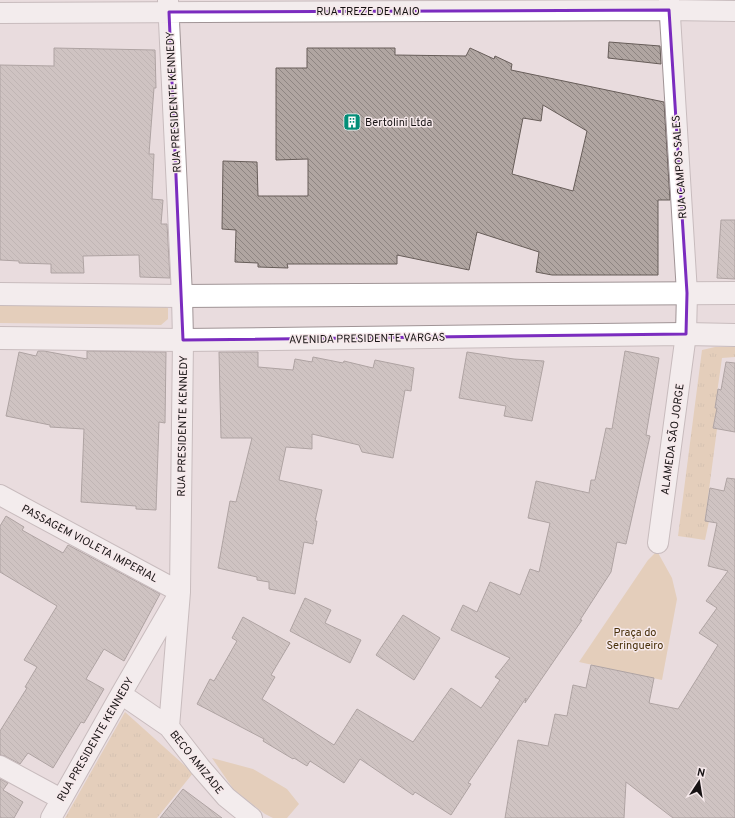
<svg xmlns="http://www.w3.org/2000/svg" width="735" height="818" font-family="Overpass,sans-serif">
  <defs>
    <pattern id="grass-tufts" width="24" height="20" patternUnits="userSpaceOnUse"><rect width="24" height="20" fill="#ddbd91"/><path d="M3 7l-1-3M5 7V3M7 7l1-3M15 17l-1-3M17 17v-4M19 17l1-3" fill="none" stroke="#bda27c"/></pattern>
    <pattern id="building-back-hatch" width="6" height="6" patternUnits="userSpaceOnUse"><rect width="6" height="6" fill="#b0a5a1"/><path d="M-1 5l2 2M0 0l6 6M5-1l2 2" fill="none" stroke="#8e8582"/></pattern>
  </defs>
  <rect width="100%" height="100%" fill="#e9dcde"/>
  <path fill="url(#grass-tufts)" d="M 715,347 L 735,347 L 735,357 L 722,358 L 715,407 L 717,408 L 713,428 L 717,429 L 705,520 L 709,521 L 705,540 L 678,536 L 702,350 Z
    M 125,712 L 193,773 L 157,818 L 65,818 Z"/>
  <path fill="#ddbd91" d="M 0,302 L 159,304 L 168,308 L 168,319 L 161,325 L 0,323 Z
    M 657,551 L 672,578 L 677,599 L 662,680 L 579,662 L 648,560 Z
    M 212,758 L 253,769 L 287,789 L 299,804 L 287,818 L 273,818 L 265,814 L 234,790 Z"/>
  <path fill="url(#building-back-hatch)" stroke="#675d59" fill-rule="evenodd" d="M 609,42 L 660,46 L 661,64 L 608,58 Z
    M 54,48 L 155,50 L 156,88 L 154,88 L 149,154 L 154,154 L 152,199 L 163,200 L 161,224 L 167,224 L 170,278 L 140,277 L 139,255 L 83,256 L 84,273 L 51,273 L 51,264 L 19,263 L 19,261 L 0,260 L 0,65 L 54,66 Z
    M 307,48 L 395,48 L 395,55 L 466,56 L 470,48 L 494,59 L 495,56 L 512,64 L 511,70 L 664,102 L 670,200 L 658,200 L 658,275 L 552,275 L 536,272 L 539,252 L 477,232 L 469,270 L 397,255 L 397,264 L 287,264 L 288,268 L 258,267 L 258,263 L 235,262 L 236,230 L 222,229 L 223,161 L 257,162 L 258,196 L 308,196 L 308,159 L 276,160 L 276,68 L 307,68 ZM 543,105 L 587,131 L 573,191 L 512,174 L 523,118 L 541,121 Z
    M 721,220 L 735,220 L 735,279 L 717,278 Z
    M 38,351 L 44,351 L 87,359 L 87,351 L 166,352 L 165,423 L 159,422 L 156,510 L 136,509 L 136,506 L 81,502 L 84,429 L 50,427 L 50,425 L 6,416 L 19,352 L 36,356 Z
    M 625,351 L 659,358 L 646,435 L 650,436 L 626,544 L 617,542 L 611,572 L 580,620 L 582,620 L 525,703 L 526,698 L 468,783 L 471,784 L 451,815 L 415,792 L 413,795 L 360,759 L 344,783 L 310,761 L 307,766 L 294,758 L 293,759 L 263,741 L 264,739 L 197,704 L 210,679 L 214,681 L 237,641 L 232,638 L 243,617 L 290,643 L 271,675 L 275,677 L 262,699 L 334,745 L 357,709 L 413,742 L 451,688 L 481,708 L 500,680 L 495,677 L 510,658 L 451,630 L 463,605 L 477,612 L 490,582 L 520,595 L 530,569 L 539,572 L 550,523 L 528,518 L 536,481 L 589,493 L 591,480 L 595,480 L 606,428 L 612,429 Z
    M 219,352 L 258,352 L 258,367 L 293,370 L 295,359 L 312,362 L 313,357 L 343,363 L 344,361 L 373,368 L 375,360 L 414,368 L 411,391 L 405,390 L 393,458 L 362,452 L 359,445 L 312,434 L 312,449 L 286,447 L 279,480 L 322,490 L 315,521 L 317,521 L 313,544 L 304,542 L 295,594 L 269,589 L 269,582 L 257,580 L 257,577 L 218,568 L 230,501 L 236,502 L 252,438 L 221,438 Z
    M 467,352 L 514,359 L 544,361 L 532,421 L 504,416 L 506,406 L 459,398 Z
    M 726,362 L 735,363 L 735,432 L 713,428 L 717,408 L 715,408 L 718,389 L 721,390 Z
    M 727,478 L 735,479 L 735,818 L 673,818 L 626,782 L 624,818 L 505,818 L 518,740 L 548,746 L 555,714 L 567,716 L 573,685 L 586,688 L 591,665 L 654,678 L 649,703 L 678,709 L 718,645 L 699,633 L 717,608 L 706,601 L 728,571 L 708,566 L 717,523 L 705,521 L 710,488 L 724,491 Z
    M 6,516 L 24,527 L 22,530 L 63,553 L 68,545 L 160,594 L 124,661 L 104,649 L 86,679 L 104,689 L 84,723 L 81,722 L 53,768 L 28,753 L 20,764 L 5,756 L 0,755 L 0,731 L 27,688 L 25,687 L 37,667 L 24,660 L 57,606 L 0,572 L 0,526 Z
    M 305,598 L 331,610 L 325,623 L 361,640 L 350,663 L 290,631 Z
    M 403,615 L 440,638 L 414,680 L 376,655 Z
    M 0,779 L 8,783 L 3,790 L 23,802 L 14,818 L 0,818 Z
    M 183,789 L 222,818 L 160,818 Z"/>
  <g fill="none" stroke-linecap="round" stroke-linejoin="round">
    <defs>
      <path id="minor" d="M 0,13 L 669,10 L 735,11
        M 0,495 L 180,592 L 169,727
        M 658,543 L 686,334 L 687,293 L 669,0
        M 121,694 L 169,727 L 200,767 L 226,797 L 252,818
        M 0,766 L 61,799
        M 51,818 L 121,694 L 180,592 L 183,340 L 182,296 L 168,0"/>
      <path id="tertiary" d="M 0,294 L 182,296 L 735,293
        M 0,338 L 183,340 L 686,334 L 735,335"/>
    </defs>
    <use href="#minor" stroke="#a09496" stroke-width="22"/>
    <use href="#tertiary" stroke="#a09496" stroke-width="24"/>
    <use href="#minor" stroke="#fff" stroke-width="20"/>
    <use href="#tertiary" stroke="#fff" stroke-width="22"/>
  </g>
  <path d="M0 0H735V818H0ZM 669,10 L 687,293 L 686,334 L 183,340 L 169,12 Z" fill="#e9dcde" fill-opacity=".55" fill-rule="evenodd"/>
  <path fill="none" stroke="#7b2cbf" stroke-width="3" stroke-linejoin="round" d="M 669,10 L 687,293 L 686,334 L 183,340 L 169,12 Z"/>
  <defs>
    <symbol id="building-square" viewBox="-11 -11 22 22"><rect x="-9" y="-9" width="18" height="18" rx="4" fill="#028e77" stroke="#f6e9eb"/><path d="M-4-6H4V6H1V3H-1V6H-4ZM-2.5-4.3h1.7v1.8h-1.7ZM.8-4.3h1.7v1.8H.8ZM-2.5-1h1.7V.8h-1.7ZM.8-1h1.7V.8H.8Z" fill="#fff"/></symbol>
  </defs>
  <g fill-rule="evenodd">
    <use href="#building-square" x="342" y="112" width="20" height="20"/>
  </g>
  <g text-anchor="middle" stroke-width="3" stroke-linejoin="round" paint-order="stroke">
    <g font-size="11" fill="#171314" stroke="#f6e9eb">
      <text x="368" y="15">RUA TREZE DE MAIO</text>
      <text transform="translate(173 102) rotate(-93)" y="4">RUA PRESIDENTE KENNEDY</text>
      <text transform="translate(679 167) rotate(-94)" y="4">RUA CAMPOS SALES</text>
      <text transform="translate(367 338) rotate(-1)" y="4">AVENIDA PRESIDENTE VARGAS</text>
      <text transform="translate(182 426) rotate(-89)" y="4">RUA PRESIDENTE KENNEDY</text>
      <text transform="translate(672 439) rotate(-82)" y="4">ALAMEDA SÃO JORGE</text>
      <text transform="translate(90 543) rotate(28)" y="4">PASSAGEM VIOLETA IMPERIAL</text>
      <text transform="translate(95 739) rotate(-60)" y="4">RUA PRESIDENTE KENNEDY</text>
      <text transform="translate(197 762) rotate(51)" y="4">BECO AMIZADE</text>
    </g>
    <g font-size="11" fill="#171314" stroke="#f6e9eb" text-anchor="start">
      <text x="365" y="126">Bertolini Ltda</text>
    </g>
    <g font-size="11" fill="#48300a" stroke="#f6e9eb">
      <text x="635" y="636">Praça do<tspan x="635" dy="13">Seringueiro</tspan></text>
    </g>
  </g>
  <g transform="translate(699 782) rotate(12)" stroke="#f6e9eb" stroke-width="3" paint-order="stroke">
  <path d="M0-3L7 15L0 10L-7 15Z" fill="#171314"/>
  <text y="-6" font-size="11" font-weight="bold" text-anchor="middle" fill="#171314">N</text>
  </g>
</svg>
